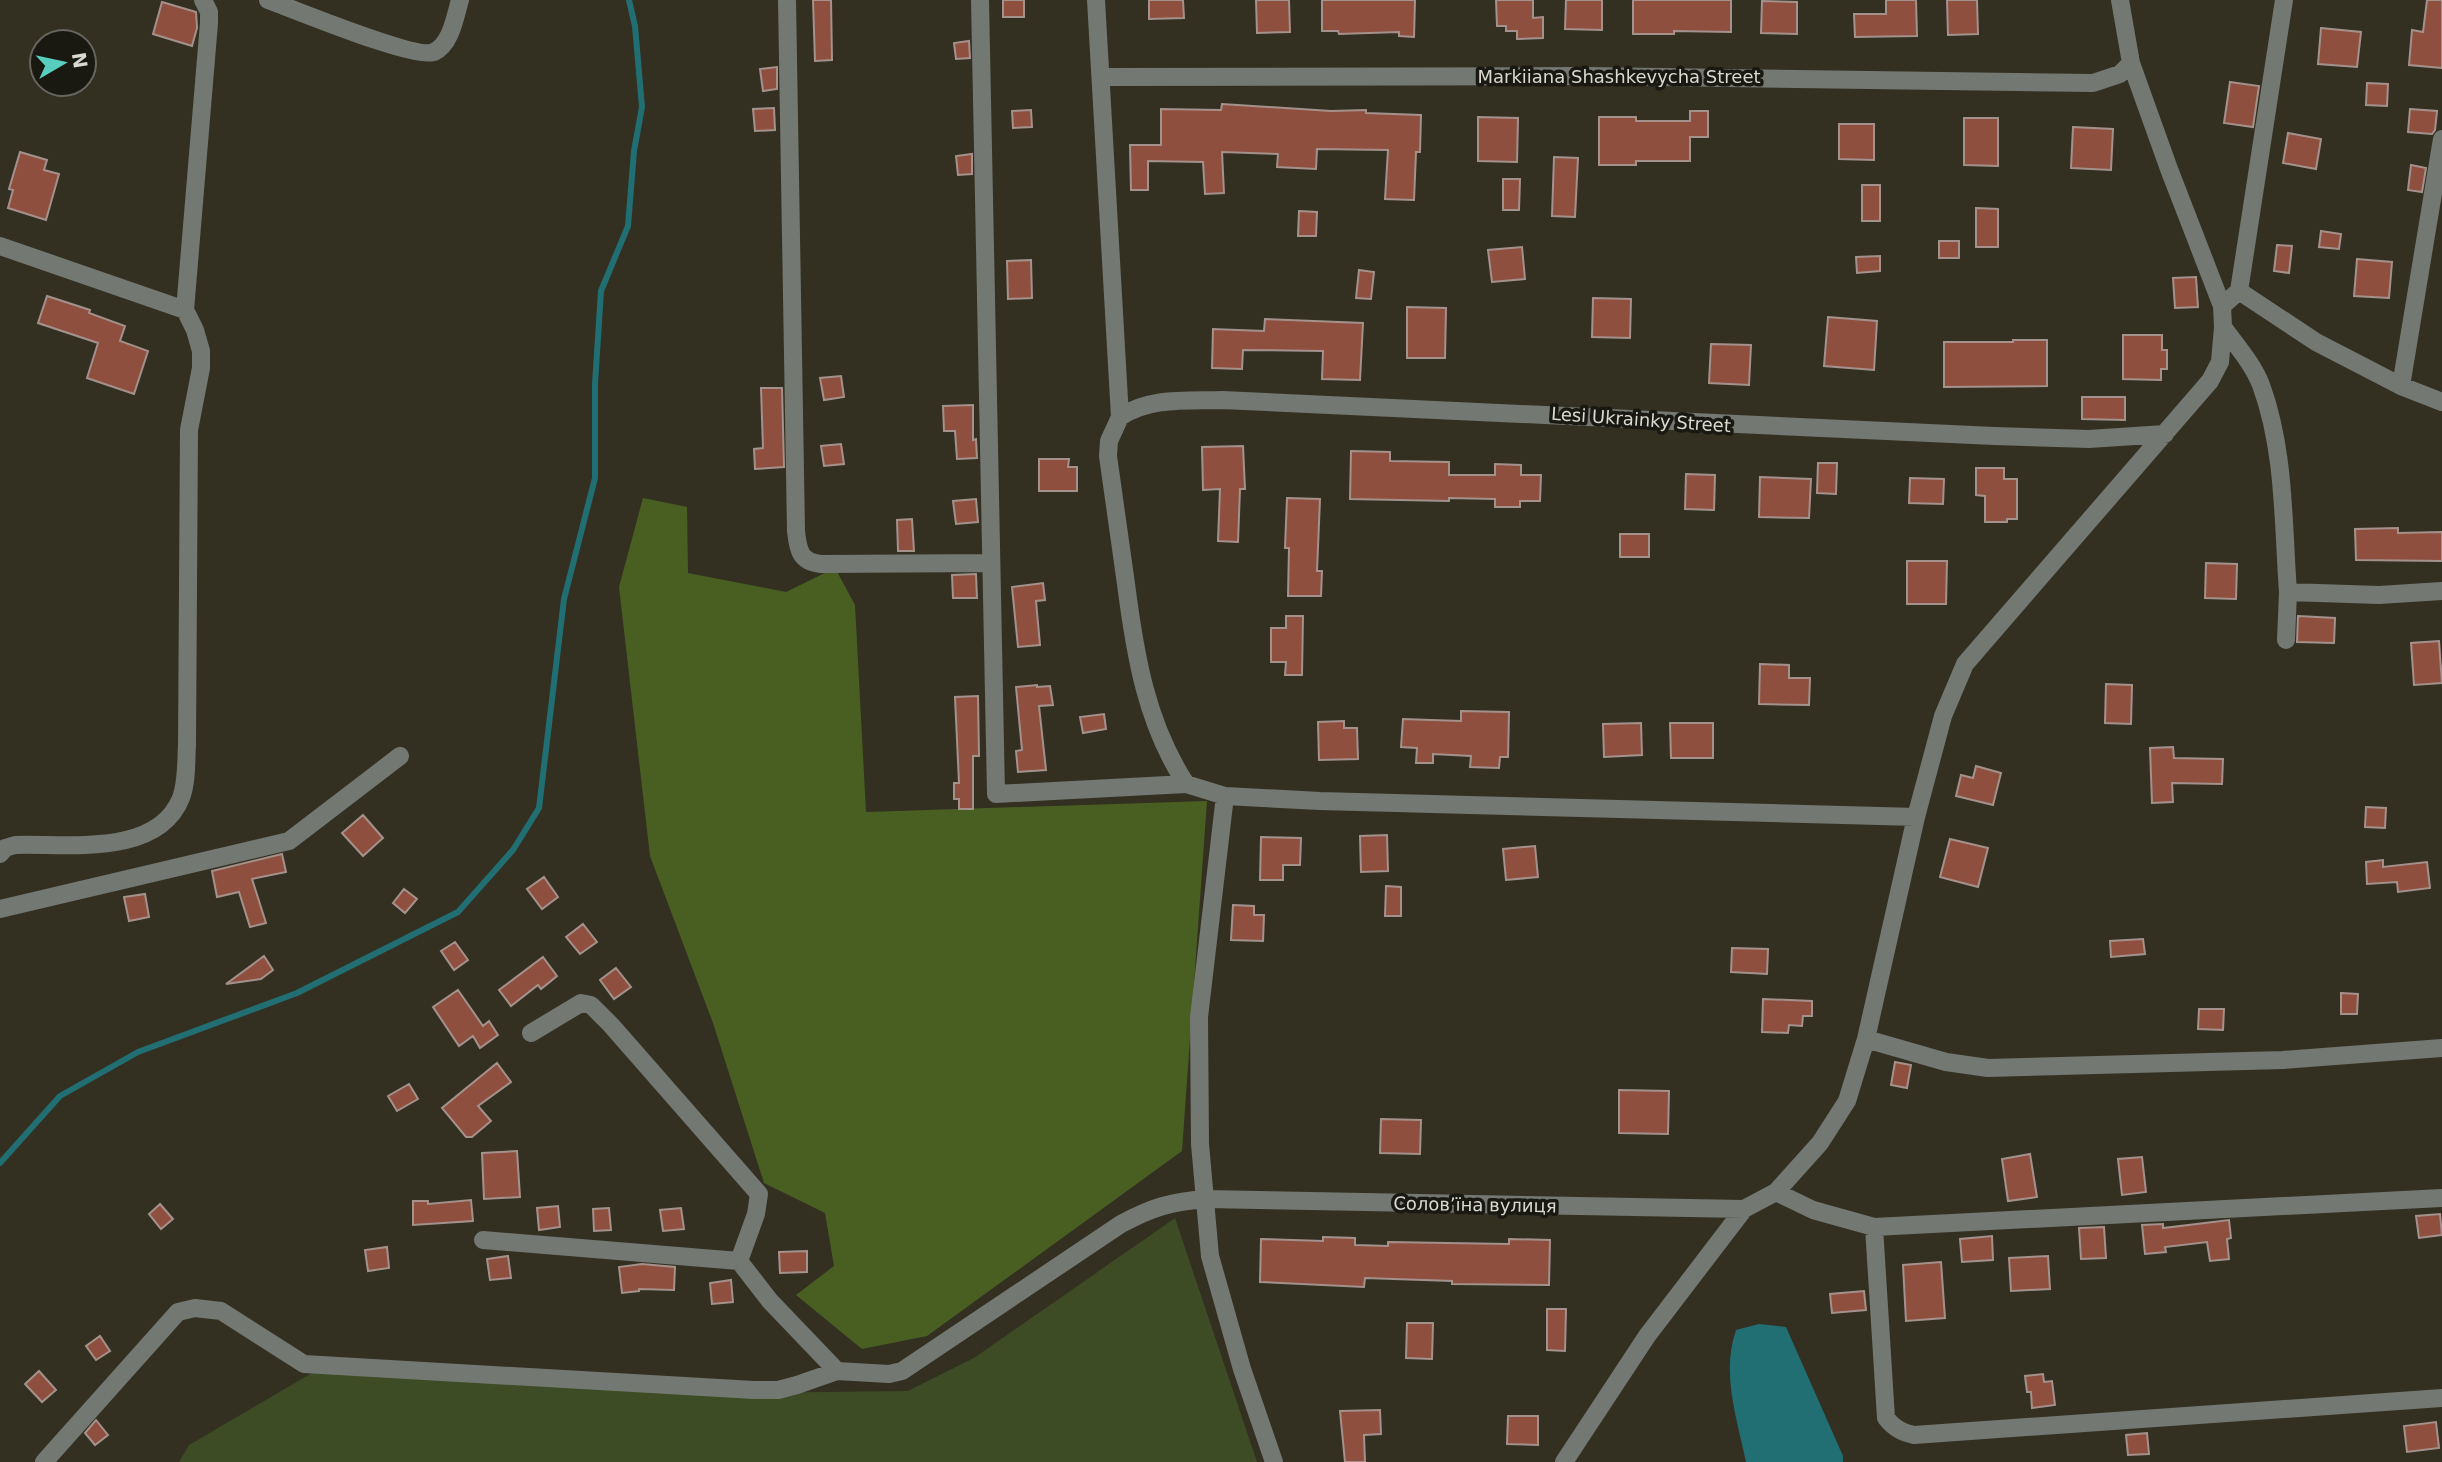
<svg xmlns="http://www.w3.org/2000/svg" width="2442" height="1462" font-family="'DejaVu Sans',sans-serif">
  <rect width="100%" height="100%" fill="#333022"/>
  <path fill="#3d4c24" d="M 1175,1218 L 1257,1462 L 179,1462 L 189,1445 L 317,1370 L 737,1393 L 908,1391 L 974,1358 Z"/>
  <path fill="#495f22" d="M 643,498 L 687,507 L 688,573 L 786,592 L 835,568 L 855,605 L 866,812 L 1207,801 L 1182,1151 L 927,1336 L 862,1349 L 796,1295 L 834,1266 L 825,1213 L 764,1183 L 713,1023 L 650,856 L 619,587 Z"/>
  <path fill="#216e73" d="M 1759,1324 L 1786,1327 L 1843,1456 L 1843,1462 L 1746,1462 C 1737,1418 1721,1374 1736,1330 Z"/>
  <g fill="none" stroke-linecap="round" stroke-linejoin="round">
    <path stroke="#216e73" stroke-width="6" d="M 0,1163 L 60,1096 L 138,1052 L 297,993 L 458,912 L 513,850 L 539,808 L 564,599 L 595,478 L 595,384 L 601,291 L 628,226 L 634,151 L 642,107 L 635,26 L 629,0"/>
  </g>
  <path fill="#8f4f3f" stroke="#a4918c" stroke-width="2" d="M 813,0 L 831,0 L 832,60 L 815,61 Z
    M 1003,0 L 1024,0 L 1024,17 L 1003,17 Z
    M 1149,0 L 1183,0 L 1184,18 L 1149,19 Z
    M 1256,0 L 1289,0 L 1290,32 L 1257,33 Z
    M 1322,0 L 1415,0 L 1414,37 L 1399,36 L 1399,32 L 1339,34 L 1338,31 L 1322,31 Z
    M 1496,0 L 1533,0 L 1533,18 L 1543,17 L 1543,38 L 1517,39 L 1517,31 L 1506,31 L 1506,26 L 1497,26 Z
    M 1566,0 L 1602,0 L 1602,30 L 1565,29 Z
    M 1633,0 L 1731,0 L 1731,32 L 1674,31 L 1674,34 L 1633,34 Z
    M 1886,0 L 1916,0 L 1917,36 L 1855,37 L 1854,14 L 1886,14 Z
    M 1947,0 L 1977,0 L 1978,34 L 1948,35 Z
    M 2427,0 L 2442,0 L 2442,68 L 2409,65 L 2412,30 L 2423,32 Z
    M 1762,1 L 1797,2 L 1797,34 L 1761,33 Z
    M 162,2 L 196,12 L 197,28 L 192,46 L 153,34 Z
    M 2321,28 L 2361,32 L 2357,67 L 2318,64 Z
    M 969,41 L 970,58 L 956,59 L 954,43 Z
    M 777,67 L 777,89 L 763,91 L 760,69 Z
    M 2230,82 L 2259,86 L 2253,127 L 2224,123 Z
    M 2367,83 L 2388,84 L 2387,106 L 2366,105 Z
    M 1222,104 L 1331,111 L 1366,110 L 1366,113 L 1421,115 L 1420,152 L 1416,152 L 1414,200 L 1385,199 L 1388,150 L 1317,149 L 1316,169 L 1277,167 L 1278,154 L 1222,152 L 1224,193 L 1205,194 L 1203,162 L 1148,161 L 1148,190 L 1131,190 L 1130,145 L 1161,145 L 1161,109 L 1221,110 Z
    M 774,108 L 775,130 L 755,131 L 753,109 Z
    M 2410,109 L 2437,111 L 2435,130 L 2432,134 L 2408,132 Z
    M 1031,110 L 1032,127 L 1013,128 L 1012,111 Z
    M 1690,111 L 1708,111 L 1708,137 L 1690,137 L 1690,161 L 1636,161 L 1636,165 L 1599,165 L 1599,117 L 1636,117 L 1636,121 L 1690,121 Z
    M 1478,117 L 1518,118 L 1517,162 L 1478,161 Z
    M 1964,118 L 1998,118 L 1998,166 L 1964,165 Z
    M 1839,124 L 1874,124 L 1874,160 L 1839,159 Z
    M 2073,127 L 2113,129 L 2111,170 L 2071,168 Z
    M 2288,133 L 2321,139 L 2316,169 L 2283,163 Z
    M 20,152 L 47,160 L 44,170 L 59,174 L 46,220 L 8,208 L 13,190 L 9,189 Z
    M 972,154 L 972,174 L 958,175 L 956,156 Z
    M 1554,157 L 1578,158 L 1575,217 L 1552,216 Z
    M 2411,165 L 2426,168 L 2422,192 L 2408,190 Z
    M 1503,179 L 1520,179 L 1519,210 L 1503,210 Z
    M 1862,185 L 1880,185 L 1880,221 L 1862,221 Z
    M 1976,208 L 1998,209 L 1998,247 L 1976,247 Z
    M 1299,211 L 1317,212 L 1316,236 L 1298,236 Z
    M 2321,231 L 2341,234 L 2339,249 L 2319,247 Z
    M 1939,241 L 1959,241 L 1959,258 L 1939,258 Z
    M 2277,245 L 2292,246 L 2289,273 L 2274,271 Z
    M 1522,247 L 1525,279 L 1492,282 L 1488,250 Z
    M 1880,256 L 1880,271 L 1857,273 L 1856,257 Z
    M 2357,259 L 2392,262 L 2389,298 L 2354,296 Z
    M 1031,260 L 1032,298 L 1008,299 L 1007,261 Z
    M 1359,270 L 1374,272 L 1371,299 L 1356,298 Z
    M 2196,277 L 2198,307 L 2175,308 L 2173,278 Z
    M 47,296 L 90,310 L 89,313 L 125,326 L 120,341 L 148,351 L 134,394 L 87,378 L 98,343 L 38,323 Z
    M 1593,298 L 1631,299 L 1630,338 L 1592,337 Z
    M 1407,307 L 1446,308 L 1445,358 L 1407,358 Z
    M 1828,317 L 1877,321 L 1874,370 L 1824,366 Z
    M 1265,319 L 1363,323 L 1360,380 L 1322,379 L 1323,351 L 1243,350 L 1242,369 L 1212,368 L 1213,329 L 1264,331 Z
    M 2123,335 L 2162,335 L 2162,350 L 2167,350 L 2167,369 L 2161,369 L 2161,380 L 2123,379 Z
    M 2013,340 L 2047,340 L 2047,386 L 1944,387 L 1944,342 L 2013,342 Z
    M 1711,344 L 1751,345 L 1749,385 L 1709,383 Z
    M 841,376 L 844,397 L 824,400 L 820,378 Z
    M 761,388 L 782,388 L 784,467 L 755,469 L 754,449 L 763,448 Z
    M 2082,397 L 2125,397 L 2125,420 L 2082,419 Z
    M 973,405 L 973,440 L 976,439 L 977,458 L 957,459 L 955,431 L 944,431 L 943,406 Z
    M 841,444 L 844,464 L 824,466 L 821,446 Z
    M 1243,446 L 1245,489 L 1240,489 L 1238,542 L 1218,541 L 1220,489 L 1203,490 L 1202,447 Z
    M 1351,451 L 1390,452 L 1390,461 L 1449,462 L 1449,475 L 1495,475 L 1495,464 L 1521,465 L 1521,475 L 1541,475 L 1540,501 L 1520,501 L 1520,507 L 1495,507 L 1495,499 L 1449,498 L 1449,501 L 1350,499 Z
    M 1039,459 L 1069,459 L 1068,467 L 1077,467 L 1077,491 L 1039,491 Z
    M 1818,463 L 1837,463 L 1836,494 L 1817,493 Z
    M 1976,468 L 2004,468 L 2004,479 L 2017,479 L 2017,519 L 2007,519 L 2007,522 L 1985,522 L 1985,496 L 1976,495 Z
    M 1686,474 L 1715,475 L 1714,510 L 1685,509 Z
    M 1760,477 L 1811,479 L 1809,518 L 1759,517 Z
    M 1910,478 L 1944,479 L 1943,504 L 1909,503 Z
    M 1287,498 L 1320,499 L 1317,571 L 1322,571 L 1321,596 L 1288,596 L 1289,548 L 1285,548 Z
    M 976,499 L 978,522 L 956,524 L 953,501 Z
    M 912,519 L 914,551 L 898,551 L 897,520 Z
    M 2398,528 L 2398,533 L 2442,532 L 2442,561 L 2356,560 L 2355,529 Z
    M 1620,534 L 1649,534 L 1649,557 L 1620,557 Z
    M 1907,561 L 1947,561 L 1946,604 L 1907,604 Z
    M 2206,563 L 2237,564 L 2236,599 L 2205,598 Z
    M 976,574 L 977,598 L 953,598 L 952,575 Z
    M 1043,583 L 1045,600 L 1036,601 L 1040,645 L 1018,647 L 1012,587 Z
    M 1286,616 L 1303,616 L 1302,675 L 1285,675 L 1286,662 L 1271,662 L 1271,628 L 1286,628 Z
    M 2298,616 L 2335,618 L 2334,643 L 2297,642 Z
    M 2439,641 L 2442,683 L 2414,685 L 2411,643 Z
    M 1760,664 L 1789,665 L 1789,678 L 1810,678 L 1809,705 L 1759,704 Z
    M 2106,684 L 2132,685 L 2131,724 L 2105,723 Z
    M 1037,685 L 1037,687 L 1050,686 L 1053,705 L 1039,706 L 1046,770 L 1018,772 L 1016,751 L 1022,750 L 1016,687 Z
    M 978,696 L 979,756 L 973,756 L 973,809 L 959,809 L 959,799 L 954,799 L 954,783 L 959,783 L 955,697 Z
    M 1461,711 L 1509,712 L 1508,757 L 1500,757 L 1499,768 L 1470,767 L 1471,756 L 1433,754 L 1433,763 L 1416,763 L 1417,748 L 1401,747 L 1403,719 L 1461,721 Z
    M 1104,714 L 1106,729 L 1083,733 L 1080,717 Z
    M 1344,721 L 1344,728 L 1357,728 L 1358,759 L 1319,760 L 1318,722 Z
    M 1641,723 L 1642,755 L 1604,757 L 1603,724 Z
    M 1670,723 L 1713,723 L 1713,758 L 1671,758 Z
    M 2173,747 L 2174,758 L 2223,759 L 2222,784 L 2172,783 L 2173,802 L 2152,803 L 2150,748 Z
    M 1976,766 L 2001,773 L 1993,805 L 1956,796 L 1961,775 L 1973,778 Z
    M 2366,807 L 2386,808 L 2385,828 L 2365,827 Z
    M 363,815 L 383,838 L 363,856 L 342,833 Z
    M 1387,835 L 1388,871 L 1361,872 L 1360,836 Z
    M 1261,837 L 1301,838 L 1300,865 L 1283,865 L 1283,880 L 1260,880 Z
    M 1950,839 L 1988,848 L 1978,887 L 1940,877 Z
    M 1535,846 L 1538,877 L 1506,880 L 1503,849 Z
    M 282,854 L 286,872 L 252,879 L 266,923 L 250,927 L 239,892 L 217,897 L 212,871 Z
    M 2383,860 L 2383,867 L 2427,862 L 2430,888 L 2398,892 L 2397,882 L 2367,884 L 2366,862 Z
    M 544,877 L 558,897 L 542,909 L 527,889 Z
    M 1386,886 L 1401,887 L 1401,916 L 1385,916 Z
    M 404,889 L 417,899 L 405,913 L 393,903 Z
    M 145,894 L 149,917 L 129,921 L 124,897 Z
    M 1233,905 L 1254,906 L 1254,915 L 1264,915 L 1263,941 L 1231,940 Z
    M 583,924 L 597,942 L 580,954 L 566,937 Z
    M 2143,939 L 2145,954 L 2111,957 L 2110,941 Z
    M 455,942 L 468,960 L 454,970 L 441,951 Z
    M 1732,948 L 1768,949 L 1767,974 L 1731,972 Z
    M 264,956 L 273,970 L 261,979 L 226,984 Z
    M 543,957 L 557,976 L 541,989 L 538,985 L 511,1006 L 499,990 Z
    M 616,968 L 631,987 L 614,999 L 600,980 Z
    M 458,990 L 483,1026 L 489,1021 L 498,1035 L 480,1048 L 473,1036 L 459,1046 L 433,1007 Z
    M 2341,993 L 2358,994 L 2357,1014 L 2341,1014 Z
    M 1763,999 L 1812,1001 L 1812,1016 L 1803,1016 L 1802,1026 L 1789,1025 L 1788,1033 L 1762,1032 Z
    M 2199,1009 L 2224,1009 L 2223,1030 L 2198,1029 Z
    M 1895,1062 L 1911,1065 L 1907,1088 L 1891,1085 Z
    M 497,1063 L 511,1082 L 478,1106 L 491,1121 L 472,1137 L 466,1137 L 442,1108 Z
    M 409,1084 L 418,1099 L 397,1111 L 388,1096 Z
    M 1619,1090 L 1669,1091 L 1668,1134 L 1619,1133 Z
    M 1381,1119 L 1421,1120 L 1420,1154 L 1380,1153 Z
    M 517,1151 L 520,1197 L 484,1199 L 482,1153 Z
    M 2030,1154 L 2037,1197 L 2008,1201 L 2002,1159 Z
    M 2142,1157 L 2146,1192 L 2122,1195 L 2118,1159 Z
    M 471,1200 L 473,1221 L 413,1225 L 413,1201 L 428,1201 L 428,1204 Z
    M 160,1204 L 173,1219 L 161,1229 L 149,1214 Z
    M 558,1206 L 560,1227 L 539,1230 L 537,1208 Z
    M 609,1208 L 611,1230 L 594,1231 L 593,1209 Z
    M 681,1208 L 684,1229 L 663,1231 L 660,1210 Z
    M 2440,1214 L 2442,1235 L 2419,1238 L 2416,1216 Z
    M 2229,1220 L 2231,1238 L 2227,1239 L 2229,1259 L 2210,1261 L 2207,1242 L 2165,1247 L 2166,1252 L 2145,1254 L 2142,1225 L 2163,1224 L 2163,1228 Z
    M 2104,1227 L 2106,1258 L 2081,1259 L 2079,1228 Z
    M 1992,1236 L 1993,1260 L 1962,1262 L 1960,1239 Z
    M 1323,1237 L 1355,1238 L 1355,1245 L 1388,1246 L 1388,1242 L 1509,1244 L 1509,1239 L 1550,1240 L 1549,1285 L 1452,1284 L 1452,1281 L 1365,1278 L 1364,1287 L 1260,1282 L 1261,1239 L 1323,1241 Z
    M 387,1247 L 389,1268 L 368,1271 L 365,1250 Z
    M 807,1251 L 807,1272 L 780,1273 L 779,1252 Z
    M 508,1256 L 511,1278 L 490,1280 L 487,1259 Z
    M 2048,1256 L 2050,1289 L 2011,1291 L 2009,1258 Z
    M 1941,1262 L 1945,1318 L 1906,1321 L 1903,1265 Z
    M 642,1264 L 675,1267 L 674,1290 L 639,1289 L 639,1291 L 622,1293 L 619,1267 Z
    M 731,1280 L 733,1302 L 712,1304 L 710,1283 Z
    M 1864,1291 L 1866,1310 L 1832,1313 L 1830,1294 Z
    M 1547,1309 L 1566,1309 L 1565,1351 L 1547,1350 Z
    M 1407,1323 L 1433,1323 L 1432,1359 L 1406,1358 Z
    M 100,1336 L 110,1351 L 96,1360 L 86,1346 Z
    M 39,1371 L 56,1390 L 42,1402 L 25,1384 Z
    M 2043,1374 L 2044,1382 L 2052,1381 L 2055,1405 L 2032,1408 L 2031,1392 L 2027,1392 L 2025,1376 Z
    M 1380,1410 L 1381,1434 L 1364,1435 L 1365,1462 L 1345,1462 L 1340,1411 Z
    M 1508,1416 L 1538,1416 L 1538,1445 L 1507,1444 Z
    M 96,1420 L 108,1435 L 95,1445 L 85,1433 Z
    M 2436,1422 L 2439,1448 L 2407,1452 L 2404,1426 Z
    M 2147,1433 L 2149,1454 L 2128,1455 L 2126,1435 Z"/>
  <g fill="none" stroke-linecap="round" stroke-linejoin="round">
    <path stroke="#747872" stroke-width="18" d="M 268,0 C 294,9 415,60 434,52 C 451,44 455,17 460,0
      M 787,0 L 796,531 C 798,550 800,562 821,564 L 991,563
      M 980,0 L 996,794 L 1186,784 L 1225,796 L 1320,801 L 1916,817
      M 1096,0 L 1120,417 L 1109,441 L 1108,456 C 1114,499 1120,541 1126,584 C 1135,654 1146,723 1186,784
      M 1101,77 L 1588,76 L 2093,83 L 2120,74 L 2131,63
      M 0,246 L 185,310
      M 2239,291 L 2316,342 L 2401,386 L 2442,402
      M 2222,306 L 2239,291 L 2284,0
      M 2223,327 C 2236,345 2253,364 2261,385 C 2285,450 2283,524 2288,592 L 2379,595 L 2442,591
      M 2401,386 L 2442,139
      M 1120,417 C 1150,397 1187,401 1222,400 L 1994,436 L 2089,439 L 2165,434
      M 2286,640 L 2288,592
      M 1225,796 L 1199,1017 L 1200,1144 L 1210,1256 L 1242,1369 L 1274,1462
      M 0,854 L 5,848 L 15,845 C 65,843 157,858 181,798 C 187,782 186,762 187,745 L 189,430 L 201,368 L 201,351 L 195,330 L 185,310 L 209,23 L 209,12 L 203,0
      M 0,909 L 289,841 L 400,756
      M 531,1033 L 581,1003 L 591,1005 L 611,1025 L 759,1194 L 756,1214 L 739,1261 L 770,1301 L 837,1371
      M 1866,1039 L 1946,1062 L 1988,1068 L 2283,1060 L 2442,1048
      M 1776,1192 L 1813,1210 L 1874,1227 L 2442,1198
      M 1874,1227 L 1886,1418 C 1894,1428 1901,1432 1914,1435 L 2442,1398
      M 483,1240 L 739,1261
      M 44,1462 L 178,1312 L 195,1308 L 221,1311 L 304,1364 L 754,1390 L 778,1390 L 797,1385 L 837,1371 L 889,1374 L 902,1371 L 1121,1224 C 1153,1207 1170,1202 1206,1199 L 1744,1209
      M 1564,1462 L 1647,1336 L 1744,1209 L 1776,1192 L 1820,1143 L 1847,1101 L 1866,1039 L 1916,817 L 1943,716 L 1965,664 L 2210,381 L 2220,362 L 2223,327 L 2222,306 L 2169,169 L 2131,63 L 2120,0"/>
  </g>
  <g text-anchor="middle" stroke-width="7" stroke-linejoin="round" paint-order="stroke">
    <g font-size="18" fill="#dad9d0" stroke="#191811">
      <text x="1619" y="83">Markiiana Shashkevycha Street</text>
      <text transform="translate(1641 420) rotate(4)" y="6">Lesi Ukrainky Street</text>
      <text transform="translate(1475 1205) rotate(1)" y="6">Соловʼїна вулиця</text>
    </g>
  </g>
  <g transform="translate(63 63) rotate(81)"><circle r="33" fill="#191811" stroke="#66655d" stroke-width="2"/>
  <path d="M0-5L12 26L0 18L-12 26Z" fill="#58cebf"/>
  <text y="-10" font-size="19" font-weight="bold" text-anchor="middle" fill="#dad9d0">N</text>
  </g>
</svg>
